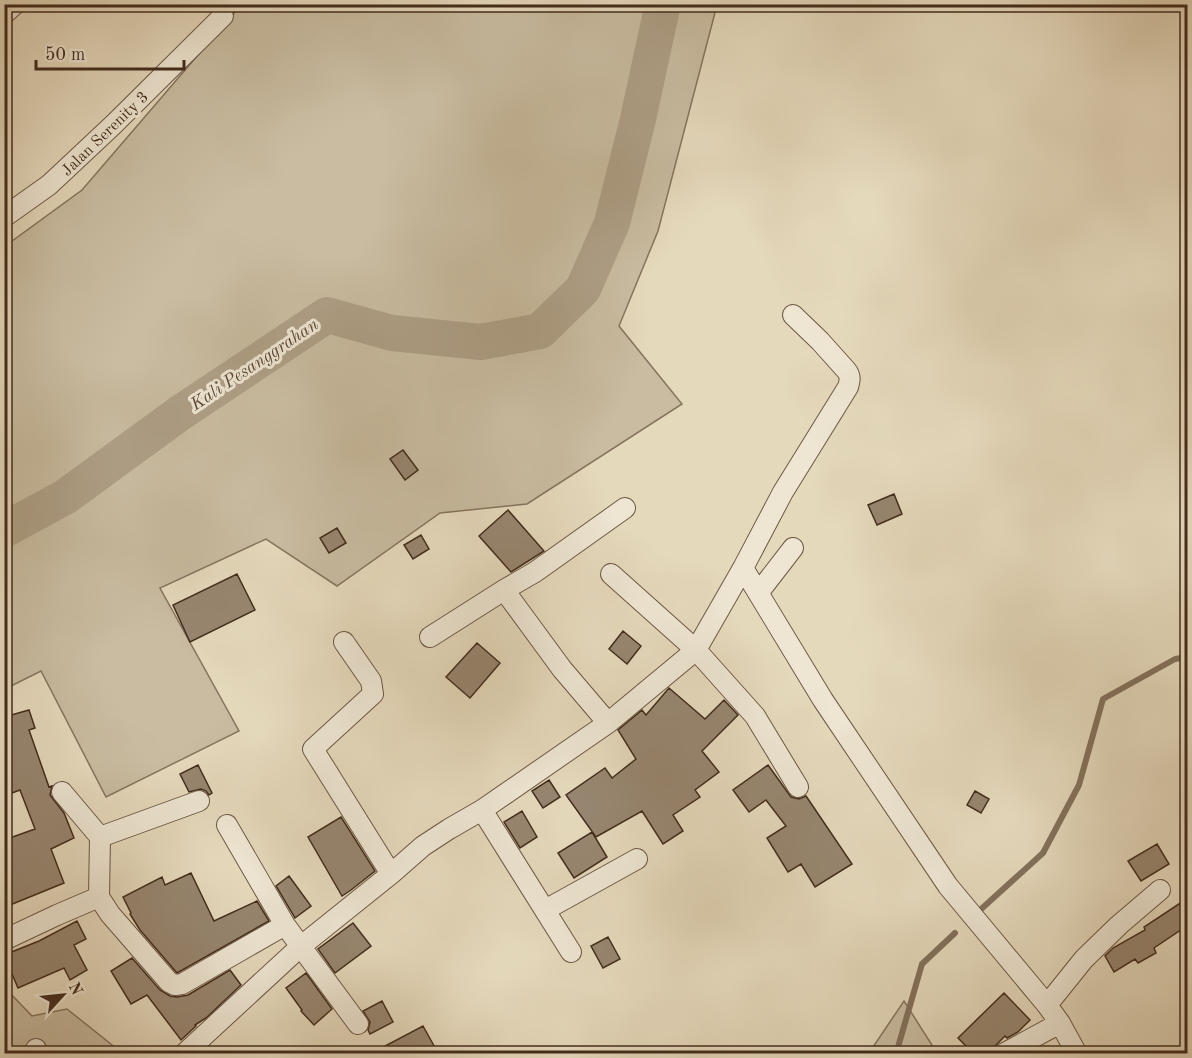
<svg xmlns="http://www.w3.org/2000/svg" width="1192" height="1058" font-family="'Old Standard TT',serif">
  <rect width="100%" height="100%" fill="#e5d9bc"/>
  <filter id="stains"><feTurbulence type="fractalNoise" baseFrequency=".00333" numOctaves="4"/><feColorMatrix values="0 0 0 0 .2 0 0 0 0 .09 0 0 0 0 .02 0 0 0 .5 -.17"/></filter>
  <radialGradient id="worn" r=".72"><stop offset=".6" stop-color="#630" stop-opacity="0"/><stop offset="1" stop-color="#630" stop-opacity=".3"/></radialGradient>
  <path fill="#c9bca1" stroke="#86745f" stroke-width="1.5" d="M 241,5 L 717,5 L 658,231 L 619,326 L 682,404 L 527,504 L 440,513 L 337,586 L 266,539 L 160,588 L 239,731 L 106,797 L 41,671 L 5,689 L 4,247 L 82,190 Z
    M 4,986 L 7,990 L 32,1016 L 67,1009 L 122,1053 L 5,1053 Z
    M 904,1001 L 937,1053 L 869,1053 Z"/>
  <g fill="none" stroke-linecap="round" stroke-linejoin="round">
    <path stroke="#83715c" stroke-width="6" d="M 979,911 L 1043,853 L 1079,785 L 1103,699 L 1175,659 L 1188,657
      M 896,1054 L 922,964 L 955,933"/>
    <path stroke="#ae9f86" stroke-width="36" d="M 4,530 L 65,497 L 180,413 L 327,315 L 392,333 L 481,342 L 540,331 L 583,289 L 612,223 L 638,119 L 662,8 L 664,4"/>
  </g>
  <path fill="#978670" stroke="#432d1d" stroke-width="1.5" d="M 403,450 L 418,470 L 405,480 L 390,459 Z
    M 894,494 L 902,514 L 877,525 L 868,505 Z
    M 508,510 L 544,551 L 511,572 L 479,536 Z
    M 337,528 L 346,543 L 329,553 L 320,538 Z
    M 421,535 L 429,549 L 413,559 L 404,545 Z
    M 237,574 L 255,610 L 190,642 L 173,605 Z
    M 623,631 L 641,646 L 627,664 L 609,649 Z
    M 477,643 L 500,663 L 470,698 L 446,677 Z
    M 669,688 L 705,719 L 724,700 L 738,715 L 702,751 L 719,772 L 695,790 L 700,797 L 673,815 L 683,831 L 663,844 L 642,811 L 596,837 L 566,795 L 605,768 L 612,778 L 636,759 L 618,730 L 642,710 L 646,715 Z
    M 29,710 L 35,728 L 29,730 L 49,787 L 52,786 L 50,795 L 64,813 L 74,838 L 51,849 L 64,883 L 10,905 L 4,891 L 4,840 L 35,829 L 20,790 L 4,796 L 4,717 Z
    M 198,765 L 212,793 L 209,795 L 206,791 L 201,789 L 189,792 L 180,774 Z
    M 768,765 L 791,797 L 799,799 L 806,796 L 852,864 L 815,887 L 801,864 L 788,872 L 767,838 L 786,826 L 766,800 L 749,812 L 733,790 Z
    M 549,780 L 560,797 L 543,808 L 532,791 Z
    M 975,791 L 989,799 L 981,813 L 967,805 Z
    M 522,811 L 537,837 L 520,848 L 504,822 Z
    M 341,817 L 375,871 L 351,890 L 342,896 L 308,837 Z
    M 592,832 L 607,857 L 574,878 L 558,853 Z
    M 1157,844 L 1169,864 L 1141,881 L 1128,861 Z
    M 191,873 L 214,921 L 257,901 L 269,921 L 177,973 L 140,930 L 130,914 L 131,913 L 123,897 L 162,877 L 165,885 Z
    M 289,876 L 311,906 L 295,918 L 276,886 Z
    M 1188,898 L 1188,925 L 1154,948 L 1156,953 L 1138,963 L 1135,959 L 1114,972 L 1105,956 L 1113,948 L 1145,930 L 1144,927 Z
    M 77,921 L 86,939 L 74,945 L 87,970 L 70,980 L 64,968 L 18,988 L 4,955 L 39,941 Z
    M 353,923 L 371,946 L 335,973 L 318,949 Z
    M 608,937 L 620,959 L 603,968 L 591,946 Z
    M 132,958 L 160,990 L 170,996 L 177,997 L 188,995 L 230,970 L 241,985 L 206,1018 L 195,1025 L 196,1026 L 181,1040 L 147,995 L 131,1004 L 111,971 Z
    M 306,973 L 332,1009 L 314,1025 L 301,1011 L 302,1010 L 286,988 Z
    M 1004,993 L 1030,1020 L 1018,1032 L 1007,1038 L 1005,1036 L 988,1053 L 973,1053 L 958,1038 Z
    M 382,1001 L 393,1022 L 370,1034 L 368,1030 L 370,1022 L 363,1011 Z
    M 423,1026 L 438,1053 L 372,1053 Z"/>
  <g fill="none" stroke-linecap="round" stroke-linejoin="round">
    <defs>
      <path id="minor" d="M 4,14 L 15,4
        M 4,217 L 49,185 L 113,125 L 223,16
        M 743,568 L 823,700 L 948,886 L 1047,1005 L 1060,1023 L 1077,1054
        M 611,574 L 696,650 L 755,716 L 798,787
        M 504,590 L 535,572 L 625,508
        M 759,592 L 793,548
        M 430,637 L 504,590 L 562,669 L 608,723
        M 344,642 L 371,681 L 373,694 L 313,749 L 391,874
        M 62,792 L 100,837 L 99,897 L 110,914 L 169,982 L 175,985 L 182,984 L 285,925
        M 482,810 L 571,952
        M 227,825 L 285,925 L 358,1024
        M 100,837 L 199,801
        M 545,910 L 637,859
        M 4,940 L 57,915 L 99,897
        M 1047,1005 L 1084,959 L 1119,925 L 1160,890
        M 36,1049 L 37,1054
        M 184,1054 L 300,947 L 391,874 L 423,846 L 449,829 L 482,810 L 608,723 L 696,650 L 743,568 L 783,492 L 848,387 C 850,380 851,376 846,370 L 820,341 L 793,315
        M 1003,1054 L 1060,1023"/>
    </defs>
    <use href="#minor" stroke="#6c5845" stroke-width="22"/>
    <use href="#minor" stroke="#eee6d3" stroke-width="20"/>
  </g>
  <g text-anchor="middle" stroke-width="6" stroke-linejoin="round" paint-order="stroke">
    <g font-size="16" fill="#432d1d" stroke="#eee6d3">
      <text transform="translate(104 133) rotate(-44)" y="6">Jalan Serenity 3</text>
    </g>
    <g font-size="18" font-style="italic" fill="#5e4a37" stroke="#eee6d3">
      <text transform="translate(254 364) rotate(-34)" y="6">Kali Pesanggrahan</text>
    </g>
  </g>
  <rect width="1192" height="1058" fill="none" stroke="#e5d9bc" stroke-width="24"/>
  <rect x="6" y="6" width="1180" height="1046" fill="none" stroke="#432d1d" stroke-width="3"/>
  <rect x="12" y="12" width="1168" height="1034" fill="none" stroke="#432d1d" stroke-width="1.5"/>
  <g transform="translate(63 995) rotate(63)" stroke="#eee6d3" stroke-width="4.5" paint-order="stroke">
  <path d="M0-4.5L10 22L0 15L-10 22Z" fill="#432d1d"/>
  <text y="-9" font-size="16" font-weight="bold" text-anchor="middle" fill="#432d1d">N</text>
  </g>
  <path d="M36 60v9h148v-9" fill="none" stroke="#432d1d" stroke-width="3"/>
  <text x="45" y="60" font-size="18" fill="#432d1d" stroke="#eee6d3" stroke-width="4.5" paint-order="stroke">50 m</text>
  <rect width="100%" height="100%" filter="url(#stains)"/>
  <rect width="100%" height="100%" fill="url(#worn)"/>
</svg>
